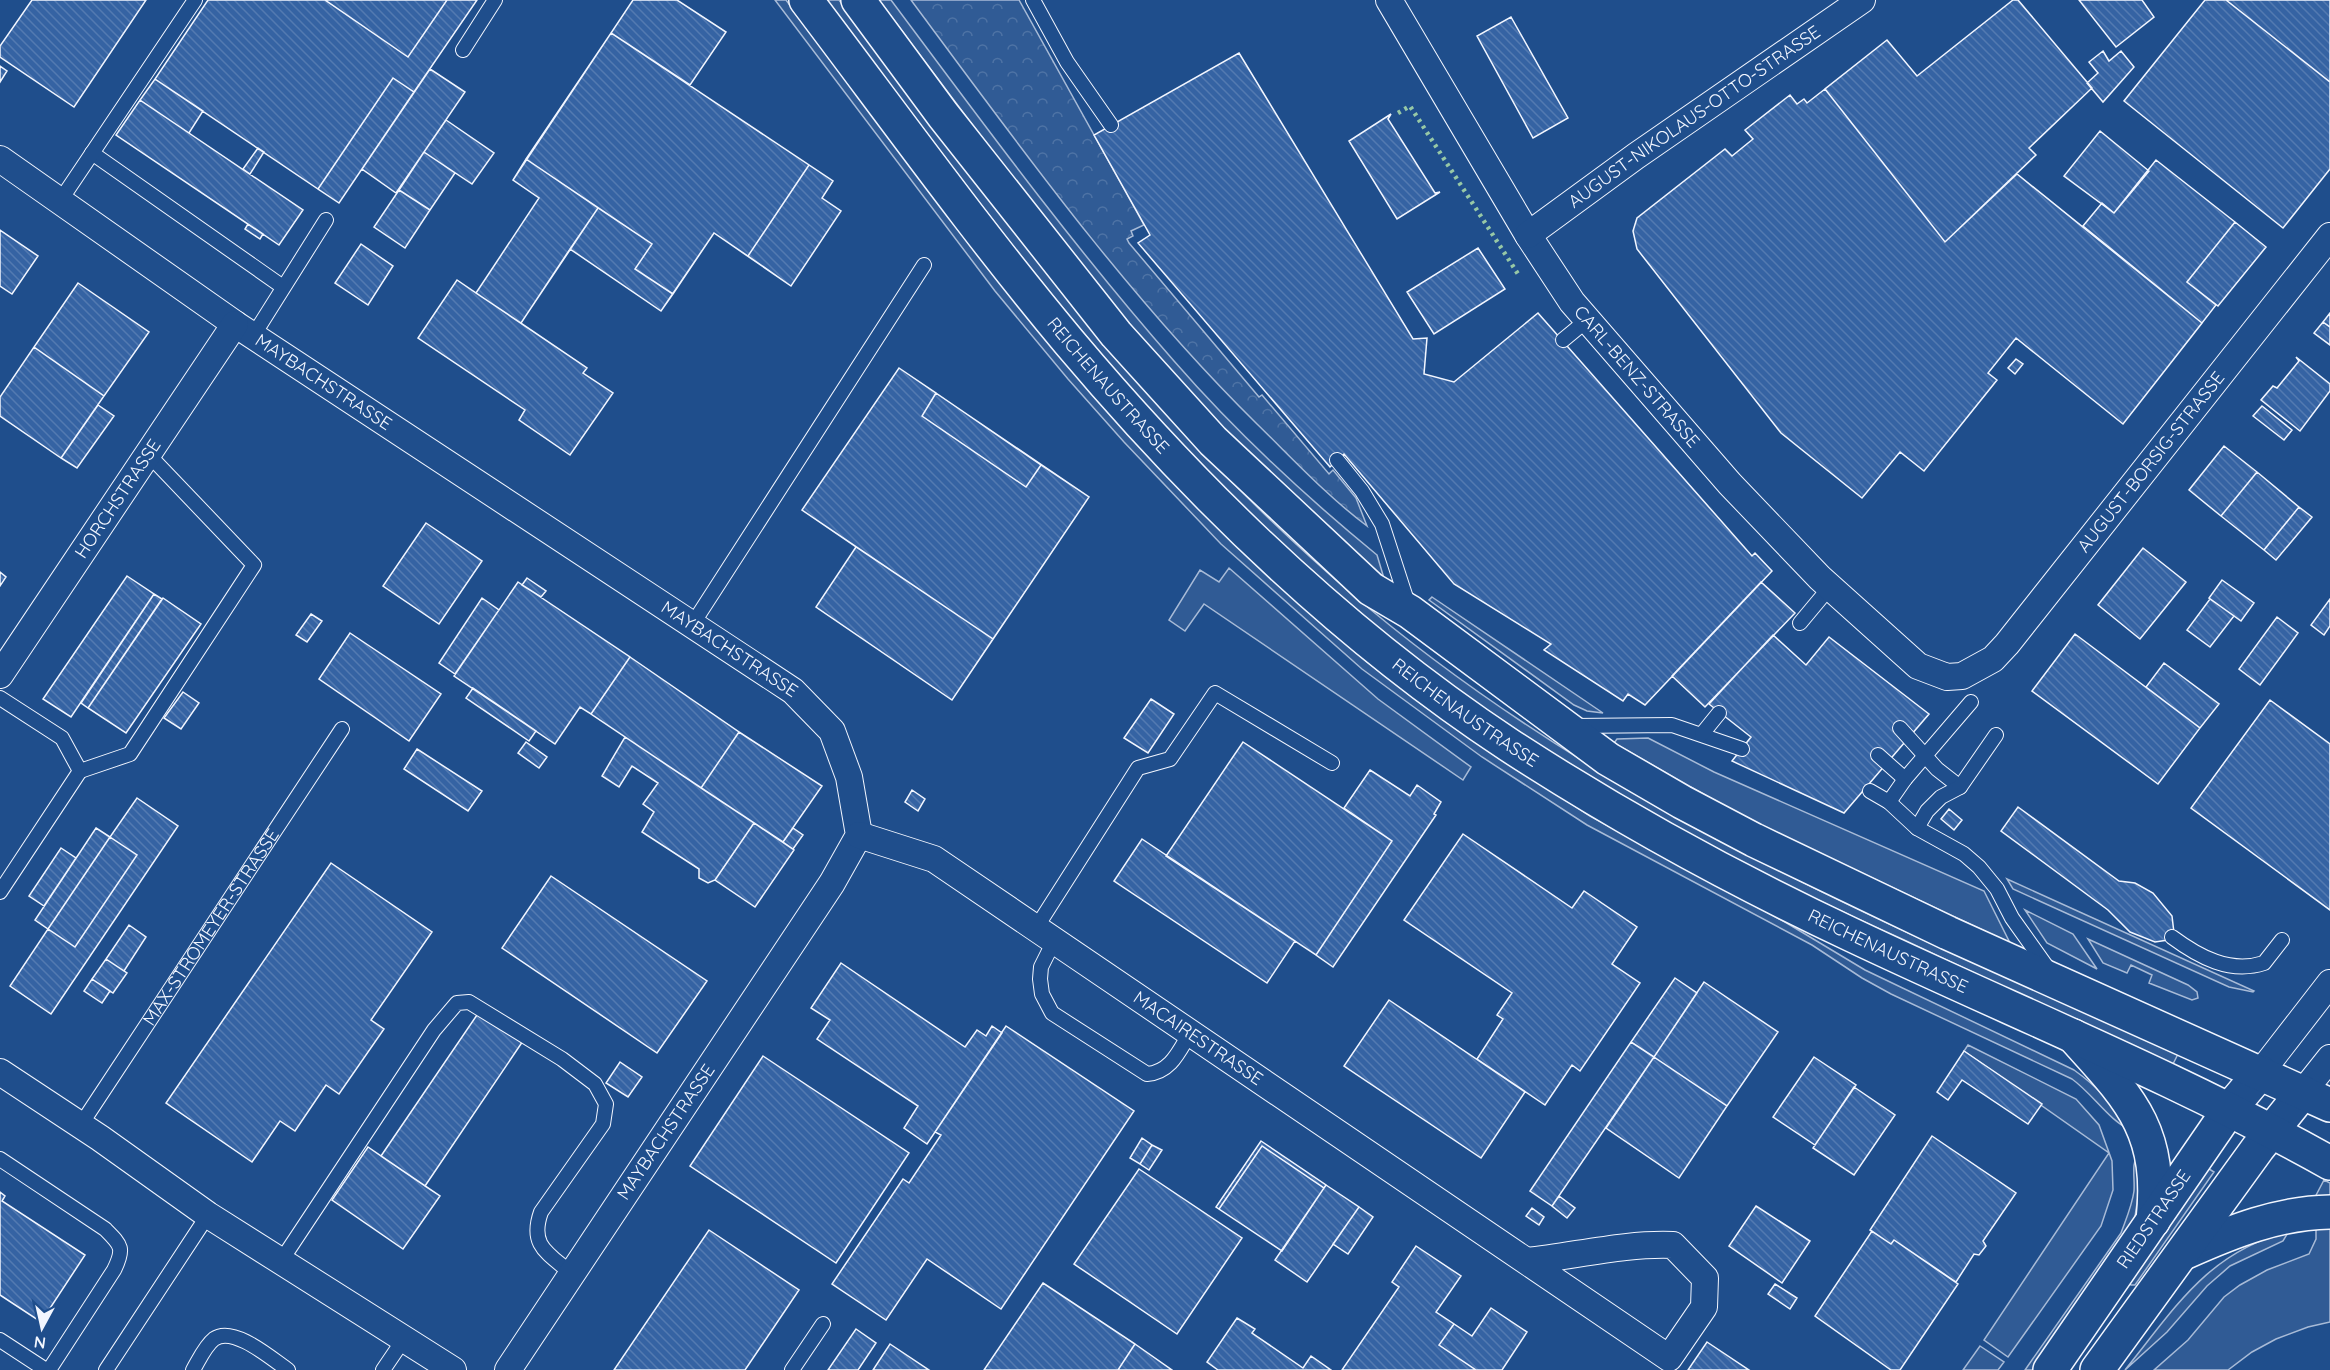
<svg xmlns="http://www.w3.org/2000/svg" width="2330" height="1370" font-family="Quicksand,sans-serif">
  <defs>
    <pattern id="forest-crowns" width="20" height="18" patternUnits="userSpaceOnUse" patternTransform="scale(1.5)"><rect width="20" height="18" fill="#305b95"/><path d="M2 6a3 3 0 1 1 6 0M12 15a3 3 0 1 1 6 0" fill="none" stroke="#4e73a5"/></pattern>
    <pattern id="building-back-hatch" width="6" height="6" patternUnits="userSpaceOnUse" patternTransform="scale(1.5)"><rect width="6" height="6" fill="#3563a3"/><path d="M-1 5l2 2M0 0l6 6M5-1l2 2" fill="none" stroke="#537ab1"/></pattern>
  </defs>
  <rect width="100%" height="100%" fill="#1f4e8c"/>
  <path fill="#305b95" stroke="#a8bbd7" stroke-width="1.5" d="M 775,0 L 786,0 L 905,159 L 1075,374 L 1130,437 L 1228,538 L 1367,662 L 1424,706 L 1590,816 L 1785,922 L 1865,970 L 2074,1070 C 2098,1087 2114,1105 2131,1130 C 2110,1122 2093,1094 2072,1079 L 1891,994 L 1862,978 L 1812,945 L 1587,825 L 1482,757 L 1362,669 L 1221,544 L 1124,442 L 1068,379 L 995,291 Z
    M 827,0 L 839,0 C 996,210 1150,422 1351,593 C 1593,801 1889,928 2179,1052 L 2172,1066 C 2082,1023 1992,981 1902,939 C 1804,894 1704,848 1612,792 C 1461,701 1323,592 1201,465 C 1063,321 946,159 827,0 Z
    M 879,0 L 891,0 C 982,122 1073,246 1174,361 C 1235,431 1305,496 1377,555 L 1383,575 L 1378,574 C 1305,508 1232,442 1167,368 C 1065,250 972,125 879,0 Z
    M 1229,568 L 1378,699 L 1471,767 L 1463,780 L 1204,604 L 1185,631 L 1169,620 L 1200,570 L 1219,582 Z
    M 1432,597 L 1603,713 L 1587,711 L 1574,705 L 1429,600 Z
    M 1648,738 L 1714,772 L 1984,891 L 2010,943 L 1747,819 L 1614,743 L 1617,739 Z
    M 2007,879 L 2254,991 L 2253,992 L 2229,987 L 2013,889 Z
    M 2025,910 L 2073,934 L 2097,969 L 2047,943 Z
    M 2088,939 L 2188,985 L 2197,992 L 2198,998 L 2192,1000 L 2149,983 L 2152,975 L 2131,965 L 2127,973 L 2103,963 Z
    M 1968,1045 L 2076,1099 L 2099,1125 L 2112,1161 L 2113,1190 L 2101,1226 L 2008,1357 L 1984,1340 L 2109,1153 L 1964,1051 Z
    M 2138,1153 L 2139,1190 L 2134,1223 L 2042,1370 L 2025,1370 L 2121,1233 C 2126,1219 2132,1206 2134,1191 C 2135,1178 2131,1164 2138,1153 Z
    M 2206,1167 L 2214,1172 L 2135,1285 L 2131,1285 L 2129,1283 Z
    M 2324,1180 L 2330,1183 L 2330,1199 L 2313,1201 Z
    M 2316,1226 L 2330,1226 L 2330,1322 L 2308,1327 L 2276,1339 L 2252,1352 L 2228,1370 L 2154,1370 L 2188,1340 L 2224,1297 L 2240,1285 L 2267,1270 L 2309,1254 L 2316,1239 Z
    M 2289,1231 L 2283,1241 L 2230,1266 L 2207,1286 L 2167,1332 L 2125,1370 C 2176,1307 2207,1253 2289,1231 Z
    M 1980,1346 L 2004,1362 L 1998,1370 L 1963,1370 Z"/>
  <path fill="url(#forest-crowns)" stroke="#a8bbd7" stroke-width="1.5" d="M 911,0 L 1019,0 L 1144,225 L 1131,231 L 1133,236 L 1127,239 L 1129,243 L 1259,397 L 1262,395 L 1329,474 L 1333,470 L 1356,498 L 1367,526 C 1327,496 1293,459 1257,424 C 1127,296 1020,147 911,0 Z"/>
  <path fill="url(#building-back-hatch)" stroke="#f2f6ff" stroke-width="1.5" d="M 32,0 L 146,0 L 74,107 L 0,57 L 0,46 Z
    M 208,0 L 325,0 L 408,57 L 447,0 L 477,0 L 414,92 L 393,78 L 318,189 L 155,79 Z
    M 325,0 L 447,0 L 408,57 Z
    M 633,0 L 677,0 L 726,32 L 690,85 L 611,33 Z
    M 2013,0 L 2018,0 L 2092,88 L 2029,148 L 2036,155 L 1945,242 L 1825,89 L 1887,40 L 1917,76 Z
    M 2079,0 L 2142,0 L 2154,17 L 2116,47 Z
    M 2205,0 L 2226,0 L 2330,82 L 2330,169 L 2283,228 L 2124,101 Z
    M 2226,0 L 2330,0 L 2330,82 Z
    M 1511,17 L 1568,118 L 1533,138 L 1477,36 Z
    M 611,33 L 809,165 L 748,256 L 714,233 L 673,294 L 635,269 L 652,244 L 526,159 Z
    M 611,33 L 833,181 L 822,198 L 841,211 L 791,286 L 714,233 L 661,311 L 570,249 L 521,323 L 587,368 L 583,373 L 613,393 L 570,455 L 519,420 L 525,410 L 418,338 L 457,280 L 476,293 L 539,198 L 513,180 Z
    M 2103,51 L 2109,61 L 2121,51 L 2134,67 L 2103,102 L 2087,83 L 2098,73 L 2089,62 Z
    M 1239,53 L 1413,339 L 1427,338 L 1424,374 L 1454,382 L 1538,313 L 1752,556 L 1755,553 L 1772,571 L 1645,705 L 1628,694 L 1623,701 L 1544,650 L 1551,644 L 1454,584 L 1344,454 L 1330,467 L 1138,243 L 1150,235 L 1094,135 Z
    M 0,66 L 7,71 L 0,82 Z
    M 430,69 L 465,92 L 396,193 L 362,169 Z
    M 393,78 L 414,92 L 339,203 L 318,189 Z
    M 155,79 L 203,111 L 189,133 L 140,100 Z
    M 1825,89 L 1945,242 L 2017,174 L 2202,323 L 2123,424 L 2016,338 L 1988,373 L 1997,380 L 1924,471 L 1900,452 L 1862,498 L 1781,433 L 1637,249 L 1633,231 L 1637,218 L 1725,149 L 1732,156 L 1753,139 L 1745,130 L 1790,95 L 1797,104 L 1804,99 L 1807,103 Z
    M 140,100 L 303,210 L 279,245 L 116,135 Z
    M 1391,114 L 1388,119 L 1435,193 L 1440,192 L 1397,219 L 1349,141 Z
    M 446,120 L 494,153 L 472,184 L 424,152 Z
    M 2100,131 L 2149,171 L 2114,213 L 2064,176 Z
    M 258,148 L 264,152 L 250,174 L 243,169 Z
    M 424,152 L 455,173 L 430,210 L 399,190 Z
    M 526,159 L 598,208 L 521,323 L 476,293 L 539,198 L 513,180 Z
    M 2156,160 L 2235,222 L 2187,282 L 2216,305 L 2202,323 L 2083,226 L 2102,203 L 2114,213 Z
    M 809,165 L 833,181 L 822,198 L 841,211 L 791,286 L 748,256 Z
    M 399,190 L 430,210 L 405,248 L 374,227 Z
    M 598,208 L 652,244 L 635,269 L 673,294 L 661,311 L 570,249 Z
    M 2235,222 L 2266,247 L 2218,306 L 2187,282 Z
    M 248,224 L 263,234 L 260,239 L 245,229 Z
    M 0,230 L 38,256 L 12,294 L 0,286 Z
    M 361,244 L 393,266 L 368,305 L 335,283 Z
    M 1478,248 L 1505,289 L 1434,334 L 1407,292 Z
    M 457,280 L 587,368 L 583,373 L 613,393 L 570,455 L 519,420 L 525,410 L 418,338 Z
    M 78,283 L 149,332 L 104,396 L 34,347 Z
    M 2330,313 L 2330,327 L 2323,322 Z
    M 2323,322 L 2330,327 L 2330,345 L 2314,333 Z
    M 34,347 L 104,396 L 61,458 L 0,416 L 0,397 Z
    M 2296,357 L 2330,384 L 2330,391 L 2300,431 L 2261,400 L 2273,386 L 2277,388 L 2299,361 Z
    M 2016,359 L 2023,364 L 2015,374 L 2008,368 Z
    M 899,368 L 936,393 L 922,416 L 1026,487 L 1041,465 L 1089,497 L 993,639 L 802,510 Z
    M 899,368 L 1089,497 L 952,700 L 816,607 L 856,547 L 802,510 Z
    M 936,393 L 1041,465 L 1026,487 L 922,416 Z
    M 98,405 L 114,416 L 77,468 L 61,458 Z
    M 2262,406 L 2292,430 L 2284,440 L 2253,416 Z
    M 2224,446 L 2257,472 L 2221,516 L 2189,490 Z
    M 2257,472 L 2299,507 L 2264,550 L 2221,516 Z
    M 2299,507 L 2312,517 L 2276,560 L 2264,550 Z
    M 426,523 L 482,561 L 439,624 L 383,586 Z
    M 856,547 L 993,639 L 952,700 L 816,607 Z
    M 2143,548 L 2186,582 L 2140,639 L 2098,605 Z
    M 0,572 L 6,577 L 0,586 Z
    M 127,576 L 154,594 L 71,717 L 43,699 Z
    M 527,578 L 546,591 L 541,597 L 522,585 Z
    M 2222,580 L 2254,603 L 2241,621 L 2209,598 Z
    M 518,582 L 630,657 L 591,714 L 580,707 L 555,744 L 454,676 Z
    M 1761,582 L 1795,613 L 1705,707 L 1672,676 Z
    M 154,594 L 162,599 L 88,708 L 81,703 Z
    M 163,598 L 201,624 L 126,733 L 88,708 Z
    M 482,598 L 499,610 L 455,674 L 439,663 Z
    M 2210,599 L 2234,616 L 2210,647 L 2187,630 Z
    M 2330,599 L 2330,626 L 2324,635 L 2311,625 Z
    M 311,614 L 322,621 L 307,642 L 296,635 Z
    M 2277,617 L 2298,633 L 2260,685 L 2239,669 Z
    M 350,633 L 441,694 L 409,741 L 319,679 Z
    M 2075,634 L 2200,728 L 2158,784 L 2032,691 Z
    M 1773,635 L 1806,665 L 1829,637 L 1929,714 L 1844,813 L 1732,761 L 1751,737 L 1709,704 Z
    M 630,657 L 739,732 L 701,788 L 591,714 Z
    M 2164,663 L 2219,704 L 2200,728 L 2146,687 Z
    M 473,688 L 536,731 L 529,741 L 466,698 Z
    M 183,692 L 199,703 L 181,729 L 164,718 Z
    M 1151,699 L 1174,714 L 1148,753 L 1124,738 Z
    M 2270,700 L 2330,744 L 2330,910 L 2191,808 Z
    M 739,732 L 822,786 L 783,842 L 701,788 Z
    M 625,737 L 754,823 L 715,880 L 708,883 L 699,878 L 699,869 L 642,832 L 654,812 L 643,804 L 658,783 L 632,766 L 619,787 L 602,776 Z
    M 526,742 L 547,757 L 539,768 L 518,753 Z
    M 1243,742 L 1392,841 L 1316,955 L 1166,856 Z
    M 417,749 L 482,791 L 468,811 L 404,769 Z
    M 1370,770 L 1410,796 L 1417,785 L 1441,802 L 1434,814 L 1436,815 L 1333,967 L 1316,955 L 1392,841 L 1344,808 Z
    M 912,790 L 925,799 L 918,811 L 905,802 Z
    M 137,798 L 178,826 L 51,1014 L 10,986 L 48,929 L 75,947 L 137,855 L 110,837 Z
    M 2018,807 L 2119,881 L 2135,883 L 2153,893 L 2172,916 L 2174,933 L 2168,940 L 2155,942 L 2130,932 L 2108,910 L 2001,831 Z
    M 1949,809 L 1962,820 L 1954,830 L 1941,819 Z
    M 754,823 L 794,850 L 755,907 L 715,880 Z
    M 96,828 L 110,837 L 48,929 L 35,920 Z
    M 793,828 L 803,835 L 793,849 L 783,842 Z
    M 1463,834 L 1572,908 L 1584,891 L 1637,927 L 1612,964 L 1640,983 L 1580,1071 L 1572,1065 L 1545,1105 L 1477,1059 L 1503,1019 L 1497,1015 L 1512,993 L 1404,920 Z
    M 110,837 L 137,855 L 75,947 L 48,929 Z
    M 1142,839 L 1295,941 L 1267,983 L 1114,881 Z
    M 61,848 L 76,858 L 44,906 L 29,896 Z
    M 331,863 L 432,932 L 371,1020 L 384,1029 L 339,1094 L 326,1085 L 295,1131 L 280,1121 L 252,1162 L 166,1103 Z
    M 551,876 L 707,981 L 657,1053 L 502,948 Z
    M 129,925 L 146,937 L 124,971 L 106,959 Z
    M 106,959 L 127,973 L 113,993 L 92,979 Z
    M 841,963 L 965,1047 L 977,1030 L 986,1036 L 992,1026 L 1002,1033 L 927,1144 L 904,1128 L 918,1106 L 817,1039 L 830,1020 L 811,1008 Z
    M 1675,978 L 1697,993 L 1654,1057 L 1631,1042 Z
    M 92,979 L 110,991 L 102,1003 L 84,991 Z
    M 1704,982 L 1778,1032 L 1727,1106 L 1654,1057 Z
    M 1389,1000 L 1525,1092 L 1481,1158 L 1344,1066 Z
    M 479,1012 L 523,1041 L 425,1186 L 381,1156 Z
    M 479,1012 L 523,1041 L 425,1186 L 440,1196 L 403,1249 L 332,1200 L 368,1147 L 381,1156 Z
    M 1006,1026 L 1134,1111 L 1001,1309 L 927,1259 L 886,1320 L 832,1284 L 903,1179 L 909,1183 L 941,1135 L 935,1132 Z
    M 1631,1042 L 1654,1057 L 1552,1206 L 1530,1191 Z
    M 1964,1051 L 2042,1104 L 2028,1124 L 1962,1080 L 1948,1100 L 1937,1092 Z
    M 763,1056 L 909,1153 L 836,1263 L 690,1166 Z
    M 1654,1057 L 1727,1106 L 1679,1178 L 1606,1128 Z
    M 1814,1057 L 1856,1085 L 1815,1145 L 1773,1117 Z
    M 620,1062 L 642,1077 L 628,1097 L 606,1083 Z
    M 1854,1087 L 1895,1115 L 1854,1175 L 1813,1148 Z
    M 1932,1136 L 2016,1193 L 1983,1241 L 1986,1246 L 1979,1255 L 1974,1254 L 1956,1282 L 1894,1240 L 1891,1244 L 1870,1230 Z
    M 1142,1138 L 1152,1145 L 1140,1164 L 1130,1158 Z
    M 1261,1141 L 1326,1185 L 1324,1188 L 1262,1146 L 1219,1209 L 1216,1207 Z
    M 1152,1145 L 1162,1150 L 1149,1170 L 1140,1164 Z
    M 1262,1146 L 1324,1188 L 1282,1251 L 1219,1209 Z
    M 368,1147 L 440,1196 L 403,1249 L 332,1200 Z
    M 1139,1169 L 1242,1238 L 1177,1334 L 1074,1264 Z
    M 1326,1185 L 1359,1207 L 1307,1282 L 1275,1260 Z
    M 0,1192 L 5,1196 L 2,1201 L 85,1255 L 41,1322 L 0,1295 Z
    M 1559,1196 L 1575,1208 L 1567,1218 L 1552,1206 Z
    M 1756,1206 L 1810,1241 L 1782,1283 L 1729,1246 Z
    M 1359,1207 L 1373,1217 L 1348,1254 L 1333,1244 Z
    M 1532,1208 L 1544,1217 L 1539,1225 L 1526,1216 Z
    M 709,1230 L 799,1290 L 745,1370 L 614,1370 Z
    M 1872,1231 L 1891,1244 L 1894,1240 L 1958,1284 L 1900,1370 L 1891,1370 L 1815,1316 Z
    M 1416,1246 L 1461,1276 L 1436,1312 L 1454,1324 L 1439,1345 L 1476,1370 L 1342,1370 L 1399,1287 L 1392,1282 Z
    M 1043,1283 L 1135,1344 L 1118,1370 L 984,1370 Z
    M 1775,1284 L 1797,1298 L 1790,1309 L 1768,1294 Z
    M 1491,1308 L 1527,1332 L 1502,1370 L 1476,1370 L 1439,1345 L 1454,1324 L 1472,1336 Z
    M 1237,1318 L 1255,1329 L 1252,1333 L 1303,1368 L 1311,1356 L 1331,1370 L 1218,1370 L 1207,1362 Z
    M 856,1329 L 876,1343 L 858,1370 L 828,1370 Z
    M 1707,1342 L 1749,1370 L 1688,1370 Z
    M 890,1344 L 929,1370 L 873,1370 Z
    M 1135,1344 L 1172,1370 L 1118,1370 Z"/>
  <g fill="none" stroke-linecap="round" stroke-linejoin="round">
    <defs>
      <g id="lane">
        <path d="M 1033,0 L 1067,62 L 1111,125"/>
        <path d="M 463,50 L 495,0"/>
        <path d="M 92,153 L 283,287"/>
        <path d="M 60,201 L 195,0"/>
        <path d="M 253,336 L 326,220"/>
        <path d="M 1563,340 L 1586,321"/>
        <path d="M 1337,460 L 1362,491 L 1382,524 L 1408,604"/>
        <path d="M 1800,623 L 1830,587"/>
        <path d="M 692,625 L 924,265"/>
        <path d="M 0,698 L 62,738 L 80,771 L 0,892"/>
        <path d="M 1574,726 L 1672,725 L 1742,749"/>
        <path d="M 1900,728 L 1937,769 L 1960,787"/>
        <path d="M 1702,734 L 1719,713"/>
        <path d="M 1878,755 L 1905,779"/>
        <path d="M 80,771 L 130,754 L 254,565 L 148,454"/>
        <path d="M 1870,791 L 1889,802 L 1917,828 L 1964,854 L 1979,867 L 1997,889 L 2012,918 L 2049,970"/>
        <path d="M 1889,802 L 1905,779 L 1971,702"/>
        <path d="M 1917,828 L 1927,811 L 1941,797 L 1960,787 L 1996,735"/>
        <path d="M 1036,928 L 1138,768 L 1170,759 L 1215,693 L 1332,763"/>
        <path d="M 2172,937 C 2199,957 2230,974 2264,963 L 2282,940"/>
        <path d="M 1054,941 L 1041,967 L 1040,979 L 1042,994 L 1052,1013 L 1147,1074 C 1171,1072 1179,1051 1190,1033"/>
        <path id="s1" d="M 80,1126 L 342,729"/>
        <path d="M 0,1159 L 105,1229 C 121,1245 125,1248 114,1270 L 49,1370"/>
        <path d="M 281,1261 L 434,1030 L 457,1003 L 469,1002 L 562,1059 L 595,1084 L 606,1104 L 603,1124 L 541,1212 C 529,1246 548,1253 572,1274"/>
        <path d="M 0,1340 L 46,1370"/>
        <path d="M 106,1370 L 208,1215"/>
        <path d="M 193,1370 C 199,1360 205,1346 214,1339 C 233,1325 272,1359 288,1370"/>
        <path d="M 383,1370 L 404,1339"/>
        <path d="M 792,1370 L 823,1324"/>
      </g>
      <g id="street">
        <path id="s2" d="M 1389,0 L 1528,235 L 1572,302 L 1730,484 L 1820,578 L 1918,666 L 1947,677 L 1962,676 L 1993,659 L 2007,644 L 2330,236"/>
        <path id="s3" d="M 0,159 L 235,324 L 793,691 L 832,731 L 849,777 L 859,835 L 832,883 L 508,1370"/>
        <path id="s4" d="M 1528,235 L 1636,156 L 1862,0"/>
        <path id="s5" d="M 0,675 L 235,324"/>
        <path id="s6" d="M 859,835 L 934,859 L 1669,1358 L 1704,1307 L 1705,1278 L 1673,1245 C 1625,1243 1575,1256 1527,1261"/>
        <path d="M 0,1072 L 100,1138 L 208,1215 L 453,1370"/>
        <path d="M 2261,1072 L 2330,983"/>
        <path d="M 2303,1092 L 2330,1058"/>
      </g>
      <g id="secondary">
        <path d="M 2073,1036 C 2130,1099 2163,1130 2153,1221"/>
        <path d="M 2186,1252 C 2233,1231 2278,1213 2330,1212"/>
        <path id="s7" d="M 2050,1370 L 2229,1110 L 2261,1072"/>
        <path d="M 2097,1370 L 2258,1148 L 2303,1092"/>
      </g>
      <g id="primary">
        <path id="s8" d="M 806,0 C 893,115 977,232 1069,342 C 1197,494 1342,635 1509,745 C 1618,816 1735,880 1852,935 C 2012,1011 2176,1077 2330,1163"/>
        <path d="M 858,0 L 943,115 L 1116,334 L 1213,441 L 1371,589 L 1410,612 L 1608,759 L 1682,802 L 1754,840 L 1948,933 L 2330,1105"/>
      </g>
    </defs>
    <use href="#lane" stroke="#f2f6ff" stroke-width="16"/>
    <use href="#street" stroke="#f2f6ff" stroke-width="28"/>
    <use href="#secondary" stroke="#f2f6ff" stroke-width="36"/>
    <use href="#primary" stroke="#f2f6ff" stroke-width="36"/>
    <use href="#lane" stroke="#1f4e8c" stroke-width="14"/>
    <use href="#street" stroke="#1f4e8c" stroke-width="26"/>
    <use href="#secondary" stroke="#1f4e8c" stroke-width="33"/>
    <use href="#primary" stroke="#1f4e8c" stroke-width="33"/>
    <path stroke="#97c8a6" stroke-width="4.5" stroke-dasharray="3 4.5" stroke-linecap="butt" d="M 1398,113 L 1410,106 L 1518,274"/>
  </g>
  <g text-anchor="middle" stroke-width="4.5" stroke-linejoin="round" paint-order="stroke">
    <g font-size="18" fill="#f2f6ff" stroke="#1f4e8c">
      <text dy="6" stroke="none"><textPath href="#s4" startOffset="204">AUGUST-NIKOLAUS-OTTO-STRASSE</textPath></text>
      <text dy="6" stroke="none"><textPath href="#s2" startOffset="452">CARL-BENZ-STRASSE</textPath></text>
      <text dy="6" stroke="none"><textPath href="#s3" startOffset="393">MAYBACHSTRASSE</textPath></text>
      <text dy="6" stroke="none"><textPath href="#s8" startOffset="490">REICHENAUSTRASSE</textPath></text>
      <text dy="6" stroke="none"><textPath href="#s2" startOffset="1190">AUGUST-BORSIG-STRASSE</textPath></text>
      <text dy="6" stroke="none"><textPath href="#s5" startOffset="212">HORCHSTRASSE</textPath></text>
      <text dy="6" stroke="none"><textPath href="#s3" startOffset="879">MAYBACHSTRASSE</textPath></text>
      <text dy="6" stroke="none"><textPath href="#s8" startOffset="976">REICHENAUSTRASSE</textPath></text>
      <text dy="6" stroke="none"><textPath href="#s1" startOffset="238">MAX-STROMEYER-STRASSE</textPath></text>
      <text dy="6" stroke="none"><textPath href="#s8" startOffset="1462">REICHENAUSTRASSE</textPath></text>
      <text dy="6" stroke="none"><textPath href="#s6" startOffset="398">MACAIRESTRASSE</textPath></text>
      <text transform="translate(666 1132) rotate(-56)" y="6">MAYBACHSTRASSE</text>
      <text dy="6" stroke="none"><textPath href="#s7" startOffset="183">RIEDSTRASSE</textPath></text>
    </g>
  </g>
  <g transform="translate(42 1328) rotate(188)" stroke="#1f4e8c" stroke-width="4.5" paint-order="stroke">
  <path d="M0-4.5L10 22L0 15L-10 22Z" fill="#f2f6ff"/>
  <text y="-9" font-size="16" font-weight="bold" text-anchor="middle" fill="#f2f6ff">N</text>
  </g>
</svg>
